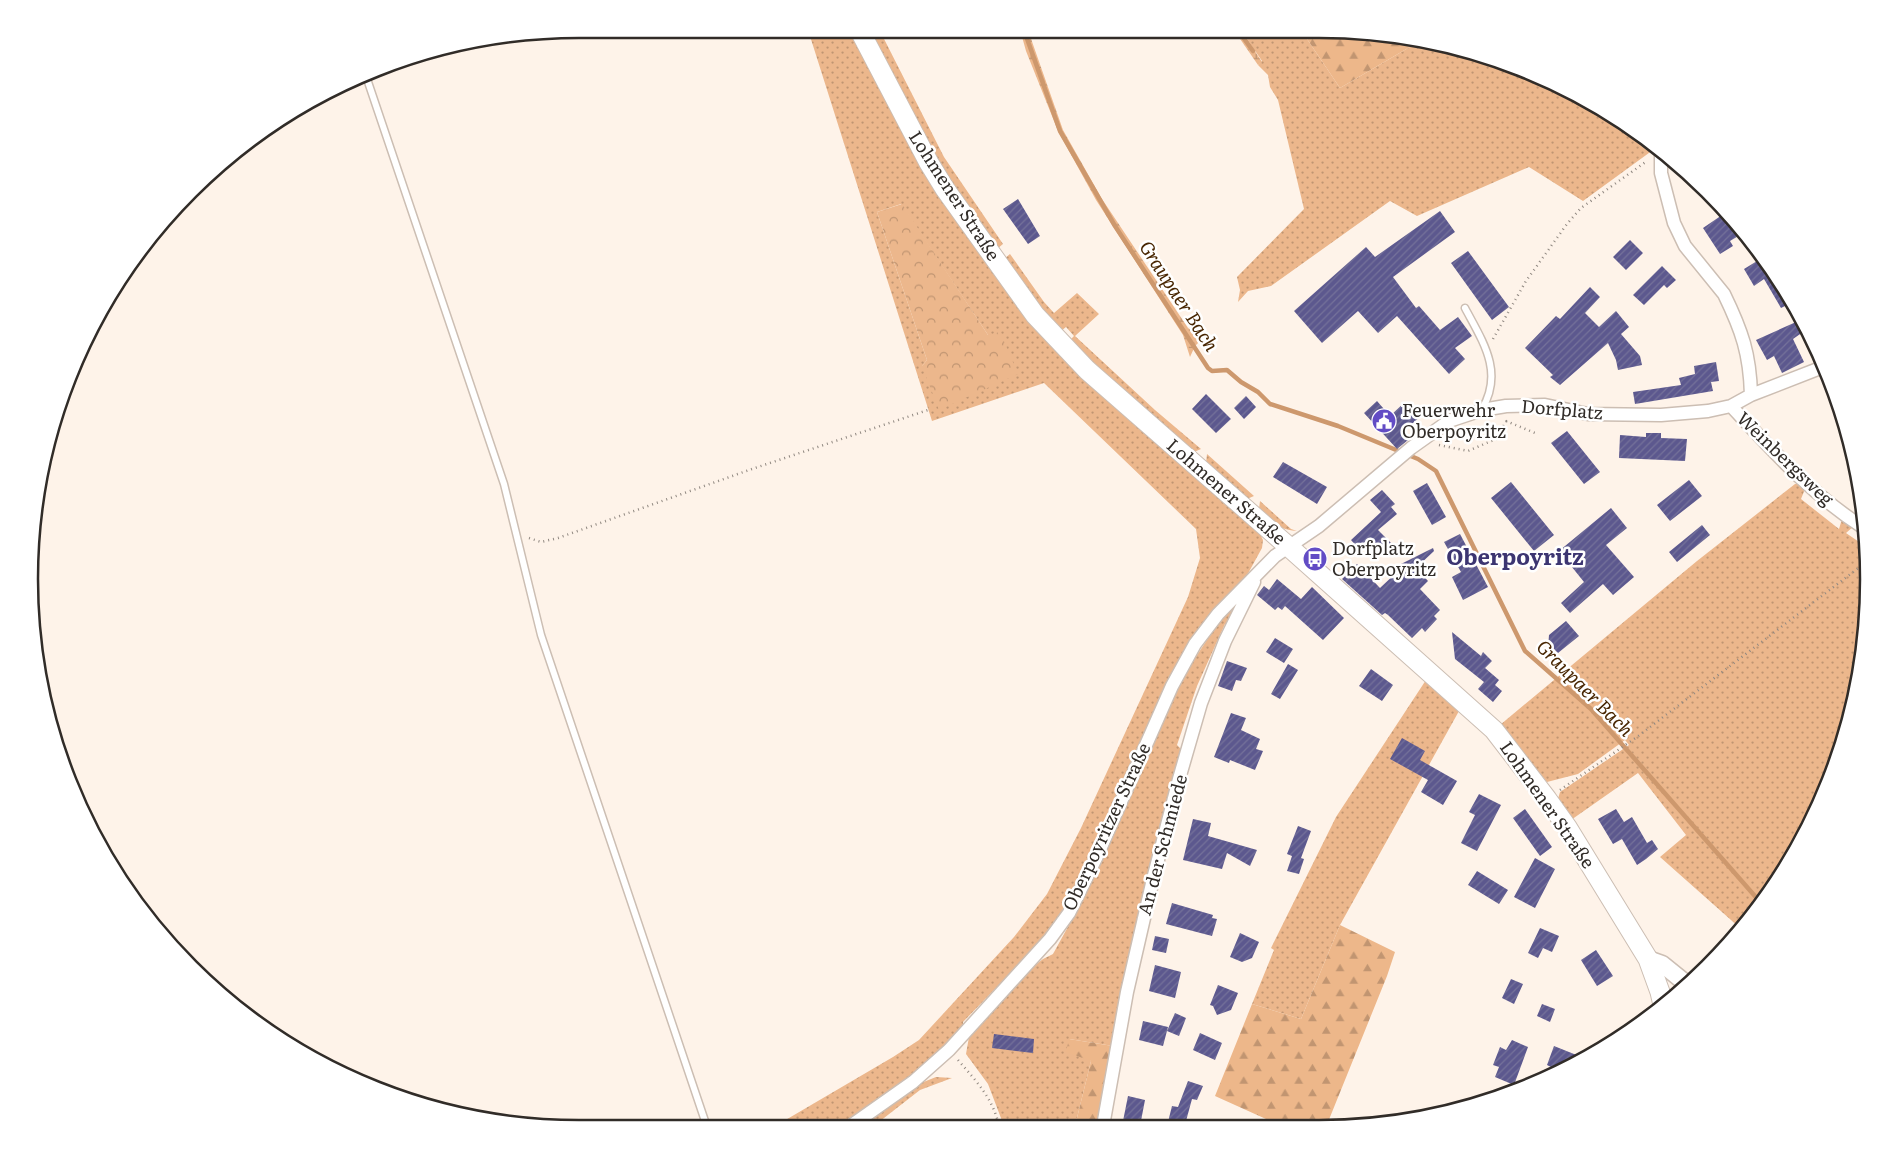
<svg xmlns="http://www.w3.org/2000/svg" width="1897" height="1157" font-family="Literata,serif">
  <defs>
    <pattern id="grass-dots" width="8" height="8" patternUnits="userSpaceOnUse" patternTransform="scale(1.25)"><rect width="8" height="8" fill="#ecb78c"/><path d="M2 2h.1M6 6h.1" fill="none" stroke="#c09572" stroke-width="1.8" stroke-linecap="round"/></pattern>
    <pattern id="forest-firs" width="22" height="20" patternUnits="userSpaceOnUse" patternTransform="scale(1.25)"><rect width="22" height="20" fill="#edb78a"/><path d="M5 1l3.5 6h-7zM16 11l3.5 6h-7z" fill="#c19571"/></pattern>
    <pattern id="wetland-marsh" width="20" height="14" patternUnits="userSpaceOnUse" patternTransform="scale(1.25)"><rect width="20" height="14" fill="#ecb78c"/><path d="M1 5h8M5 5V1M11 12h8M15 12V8" fill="none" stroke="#c09572"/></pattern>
    <pattern id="park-crowns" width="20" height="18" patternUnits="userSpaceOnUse" patternTransform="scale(1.25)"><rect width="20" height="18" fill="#ecb78c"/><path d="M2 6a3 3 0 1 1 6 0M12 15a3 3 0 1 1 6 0" fill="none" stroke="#c09572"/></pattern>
    <pattern id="building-hatch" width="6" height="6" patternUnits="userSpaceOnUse" patternTransform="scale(1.25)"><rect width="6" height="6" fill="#5c588e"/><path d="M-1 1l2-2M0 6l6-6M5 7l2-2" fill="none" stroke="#75729a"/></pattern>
  </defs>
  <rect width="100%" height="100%" fill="#fef3e9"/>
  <path fill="url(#grass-dots)" fill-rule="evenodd" d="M 809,33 L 852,33 L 896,121 L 927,178 L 986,260 L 1258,530 L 1263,540 L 1262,548 L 1245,579 L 1166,686 L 1092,855 L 1064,911 L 1044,937 L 998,988 L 995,989 L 963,1022 L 963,1026 L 942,1048 L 914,1074 L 862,1112 L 841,1125 L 777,1125 L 893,1057 L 919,1040 L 1014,937 L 1047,894 L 1081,828 L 1188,597 L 1200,558 L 1196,529 L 1044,383 L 932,421 ZM 901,204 L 988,335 L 922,366 L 927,360 L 877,212 Z
    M 869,33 L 881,33 L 944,157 L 1003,244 L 997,249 L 925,145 Z
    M 1243,33 L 1303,33 L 1340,88 L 1420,41 L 1529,70 L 1655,144 L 1653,150 L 1583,201 L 1529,167 L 1417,216 L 1390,201 L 1271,286 L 1248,291 L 1238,302 L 1240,290 L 1237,277 L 1304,209 L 1278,100 L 1270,87 L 1268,75 L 1258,65 L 1262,61 Z
    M 1010,254 L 1044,302 L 1054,313 L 1077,293 L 1099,314 L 1075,336 L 1155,410 L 1201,449 L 1194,452 L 1139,406 L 1069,341 L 1074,336 L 1066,327 L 1061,331 L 1037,305 L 1004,259 Z
    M 1207,454 L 1254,496 L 1247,499 L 1206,463 Z
    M 1795,484 L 1801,484 L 1805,489 L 1801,499 L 1839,529 L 1842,519 L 1854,526 L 1846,533 L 1865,546 L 1867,614 L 1850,721 L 1812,821 L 1755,913 L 1740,928 L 1660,857 L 1686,835 L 1638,773 L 1571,820 L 1558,799 L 1560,792 L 1629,745 L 1625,740 L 1578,774 L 1547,782 L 1500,725 L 1697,561 Z
    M 1260,501 L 1291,529 L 1297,531 C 1278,530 1273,522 1259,509 Z
    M 1243,594 L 1229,624 L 1225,624 L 1197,686 L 1177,745 L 1182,750 L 1113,1046 L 1069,1039 L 1091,1061 L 1075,1126 L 1004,1126 L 988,1084 L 966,1054 L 969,1037 L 1025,973 L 1043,959 L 1053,954 L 1087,892 L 1176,687 L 1222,617 Z
    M 1426,680 L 1459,711 L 1340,925 L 1301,1019 L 1252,1004 L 1274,950 L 1271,948 L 1336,817 Z
    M 936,1077 L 952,1078 L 920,1090 L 875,1125 L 860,1125 L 921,1083 Z"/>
  <path fill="url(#forest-firs)" d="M 1303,33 L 1390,33 L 1420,41 L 1340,88 Z
    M 1340,925 L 1395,952 L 1387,976 L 1326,1127 L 1263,1127 L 1266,1119 L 1215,1096 L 1252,1004 L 1301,1019 Z
    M 1069,1039 L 1113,1046 L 1098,1126 L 1075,1126 L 1091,1061 L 1066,1052 Z"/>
  <path fill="url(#wetland-marsh)" d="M 1021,33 L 1029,33 L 1063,130 L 1102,199 L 1188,328 L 1195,333 L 1205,336 L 1195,346 L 1190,357 L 1183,335 L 1096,200 L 1058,131 L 1026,51 Z
    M 1236,33 L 1243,33 L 1262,62 L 1258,65 Z"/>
  <path fill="url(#park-crowns)" d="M 902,204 L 988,335 L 1000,332 L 1018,374 L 939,410 L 922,366 L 927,360 L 877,212 Z"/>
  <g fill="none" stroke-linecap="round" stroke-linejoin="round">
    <path stroke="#cd986d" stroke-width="4.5" d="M 1025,33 L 1060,131 L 1115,226 L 1208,368 L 1212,371 L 1227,370 L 1241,382 L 1258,392 L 1270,404 L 1338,426 L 1418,459 L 1436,471 L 1525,651 L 1591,709 L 1761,903
      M 1240,33 L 1253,51"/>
  </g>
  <path fill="url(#building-hatch)" d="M 1018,199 L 1040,236 L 1028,244 L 1003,209 Z
    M 1440,211 L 1455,232 L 1393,277 L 1416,308 L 1419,306 L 1440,330 L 1458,317 L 1472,336 L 1455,348 L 1465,359 L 1449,374 L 1397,316 L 1378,333 L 1358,311 L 1322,343 L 1294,311 L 1366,247 L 1375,257 Z
    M 1725,213 L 1740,235 L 1730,241 L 1733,246 L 1720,254 L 1703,228 Z
    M 1630,240 L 1643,253 L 1626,270 L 1613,257 Z
    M 1468,251 L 1509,307 L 1492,320 L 1451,263 Z
    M 1762,258 L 1793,302 L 1781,308 L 1764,279 L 1754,286 L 1744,269 Z
    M 1662,266 L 1676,280 L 1667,288 L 1664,285 L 1644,305 L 1633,295 Z
    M 1590,287 L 1600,297 L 1585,313 L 1599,327 L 1616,311 L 1629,327 L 1621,334 L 1640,356 L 1642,365 L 1618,370 L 1616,360 L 1608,343 L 1560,385 L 1550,377 L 1553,375 L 1525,348 L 1556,316 L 1560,319 Z
    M 1796,322 L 1803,332 L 1793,339 L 1804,362 L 1782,373 L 1774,356 L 1767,360 L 1756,340 Z
    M 1716,362 L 1719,381 L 1711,382 L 1713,391 L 1635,404 L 1633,392 L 1681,385 L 1679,378 L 1695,374 L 1694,366 Z
    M 1206,394 L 1231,419 L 1216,433 L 1192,409 Z
    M 1246,396 L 1256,407 L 1244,419 L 1234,408 Z
    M 1377,401 L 1390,416 L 1405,402 L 1419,418 L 1401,433 L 1408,440 L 1397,449 L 1364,413 Z
    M 1567,431 L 1600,472 L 1584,484 L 1551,443 Z
    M 1646,433 L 1661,433 L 1661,438 L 1687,439 L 1685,461 L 1619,458 L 1620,435 L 1646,437 Z
    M 1283,462 L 1327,487 L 1317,504 L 1273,477 Z
    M 1689,480 L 1702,496 L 1670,521 L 1657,505 Z
    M 1511,482 L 1554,535 L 1534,551 L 1491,498 Z
    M 1427,483 L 1446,517 L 1432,525 L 1413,491 Z
    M 1382,490 L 1395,504 L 1391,507 L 1397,514 L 1378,530 L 1394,546 L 1380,554 L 1376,549 L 1374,552 L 1365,542 L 1358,548 L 1351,540 L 1381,512 L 1370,500 Z
    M 1611,508 L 1627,528 L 1606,545 L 1634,577 L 1613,595 L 1603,584 L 1570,613 L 1561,603 L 1584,582 L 1559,551 Z
    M 1702,525 L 1710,535 L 1677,562 L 1669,552 Z
    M 1460,534 L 1488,587 L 1463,600 L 1452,577 L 1461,572 L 1444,542 Z
    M 1433,548 L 1434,551 L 1416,568 L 1428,581 L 1420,589 L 1440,610 L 1434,616 L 1437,619 L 1425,632 L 1422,628 L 1412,638 L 1388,615 L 1385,613 L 1382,615 L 1342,579 L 1357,564 L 1380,588 L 1397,572 L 1393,568 Z
    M 1277,579 L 1301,599 L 1312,587 L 1344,618 L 1323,640 L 1285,606 L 1282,610 L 1278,607 L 1275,610 L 1257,595 L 1264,586 L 1269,590 Z
    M 1566,621 L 1579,636 L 1558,653 L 1553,648 L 1548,648 L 1549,635 Z
    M 1452,632 L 1481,656 L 1483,652 L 1492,661 L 1485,668 L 1499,680 L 1495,685 L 1502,691 L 1493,702 L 1478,689 L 1484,682 L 1455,659 Z
    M 1275,638 L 1293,649 L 1284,663 L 1266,652 Z
    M 1227,661 L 1247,668 L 1241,681 L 1236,680 L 1232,691 L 1218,686 Z
    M 1288,664 L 1298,670 L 1280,699 L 1271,694 Z
    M 1371,669 L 1393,685 L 1382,701 L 1359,686 Z
    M 1231,713 L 1246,718 L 1241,730 L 1260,739 L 1256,749 L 1263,751 L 1255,770 L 1230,760 L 1229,763 L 1214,757 Z
    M 1402,738 L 1425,751 L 1420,760 L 1457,781 L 1443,805 L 1421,792 L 1428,780 L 1390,759 Z
    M 1479,794 L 1501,805 L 1477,851 L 1461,843 L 1475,815 L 1469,812 Z
    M 1525,809 L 1552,847 L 1540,856 L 1513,818 Z
    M 1616,809 L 1624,822 L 1632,817 L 1647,843 L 1652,840 L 1658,849 L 1646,859 L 1637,865 L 1622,839 L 1613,844 L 1598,819 Z
    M 1193,819 L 1211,823 L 1208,836 L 1257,850 L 1250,866 L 1227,853 L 1222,869 L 1183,860 Z
    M 1298,826 L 1311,831 L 1301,858 L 1304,859 L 1299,874 L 1287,871 L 1292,856 L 1287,854 Z
    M 1535,858 L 1555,869 L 1535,908 L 1514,897 Z
    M 1477,871 L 1508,890 L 1499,904 L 1468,885 Z
    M 1172,903 L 1213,915 L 1212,918 L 1217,919 L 1212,936 L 1166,924 Z
    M 1540,928 L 1559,936 L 1552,952 L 1543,948 L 1538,958 L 1528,953 Z
    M 1240,933 L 1259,942 L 1252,958 L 1242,962 L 1230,957 Z
    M 1155,936 L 1169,939 L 1166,953 L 1152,950 Z
    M 1596,950 L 1613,976 L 1597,986 L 1581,960 Z
    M 1155,965 L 1181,972 L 1175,998 L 1149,991 Z
    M 1511,979 L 1523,984 L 1514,1004 L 1502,998 Z
    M 1218,985 L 1238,993 L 1231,1010 L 1217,1015 L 1213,1006 L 1210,1005 Z
    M 1542,1004 L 1555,1009 L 1550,1022 L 1537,1016 Z
    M 1175,1013 L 1186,1018 L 1179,1036 L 1167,1031 Z
    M 1143,1021 L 1168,1027 L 1163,1046 L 1139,1040 Z
    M 1200,1033 L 1222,1043 L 1215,1060 L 1193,1050 Z
    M 994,1034 L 1034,1039 L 1033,1053 L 992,1048 Z
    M 1512,1040 L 1528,1047 L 1514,1085 L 1495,1077 L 1499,1067 L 1493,1065 L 1500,1047 L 1506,1050 Z
    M 1554,1046 L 1584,1058 L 1557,1070 L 1547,1065 Z
    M 1188,1081 L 1203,1086 L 1197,1100 L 1192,1099 L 1186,1121 L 1181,1120 L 1179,1126 L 1167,1126 L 1172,1106 L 1178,1107 Z
    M 1128,1096 L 1145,1100 L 1140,1126 L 1122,1126 Z"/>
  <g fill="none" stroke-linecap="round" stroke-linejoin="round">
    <defs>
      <path id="service" d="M 365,73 L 504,484 L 541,635 L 706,1124
        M 1465,308 C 1483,342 1504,372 1482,409"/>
      <path id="minor" d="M 1661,150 L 1661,173 L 1674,223 L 1685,246 L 1724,294 C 1742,331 1750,354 1751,395
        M 1731,406 C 1774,452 1811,494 1864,528
        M 852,1125 L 913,1082 L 949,1050 L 1050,939 L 1069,913 L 1097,856 L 1172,686 L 1195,644 L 1218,614 L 1275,556 L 1319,526 L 1411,448 L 1449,421 L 1482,410 L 1506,406 L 1545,405 L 1588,414 L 1661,415 L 1708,411 L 1731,406 L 1751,395 L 1823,367
        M 1103,1126 L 1127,992 L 1153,879 L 1179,779 L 1201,703 L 1225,641 L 1254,582"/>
      <path id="tertiary" d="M 1648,959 L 1662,964 L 1688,985"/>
      <path id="secondary" d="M 861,33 L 929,163 L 945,189 L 1035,315 L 1087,370 L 1289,547 L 1494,730 L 1547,799 L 1567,827 L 1648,959 L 1660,992 L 1663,1005"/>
    </defs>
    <use href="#service" stroke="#ccbeb3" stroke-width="9"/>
    <use href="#minor" stroke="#ccbeb3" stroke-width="15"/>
    <use href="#tertiary" stroke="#ccbeb3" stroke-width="19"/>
    <use href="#secondary" stroke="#ccbeb3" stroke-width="21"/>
    <path stroke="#908881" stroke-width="2.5" stroke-dasharray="1 4" stroke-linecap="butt" d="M 1493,339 L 1526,281 L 1567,224 L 1581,208 L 1647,161
      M 1506,421 L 1535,433
      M 1439,445 L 1468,451 L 1496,439 L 1507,420
      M 529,538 L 541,542 L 558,538 L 752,469 L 931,409
      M 1560,790 L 1637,737 L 1865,563
      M 958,1060 C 976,1081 993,1098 999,1126"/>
    <use href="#service" stroke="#fff" stroke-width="6"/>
    <use href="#minor" stroke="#fff" stroke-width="12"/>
    <use href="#tertiary" stroke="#fff" stroke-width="16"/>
    <use href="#secondary" stroke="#fff" stroke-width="19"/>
  </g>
  <defs>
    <symbol id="civic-disc" viewBox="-11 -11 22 22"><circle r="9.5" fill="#624cc5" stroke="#fff"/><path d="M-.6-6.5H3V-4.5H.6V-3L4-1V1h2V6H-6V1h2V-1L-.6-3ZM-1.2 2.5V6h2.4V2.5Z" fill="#fff"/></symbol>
    <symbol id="bus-disc" viewBox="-11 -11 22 22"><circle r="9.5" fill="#624cc5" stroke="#fff"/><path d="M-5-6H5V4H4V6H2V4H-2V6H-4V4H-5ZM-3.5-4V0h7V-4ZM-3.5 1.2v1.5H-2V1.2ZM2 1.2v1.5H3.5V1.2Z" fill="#fff"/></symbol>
  </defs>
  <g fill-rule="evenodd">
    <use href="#civic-disc" x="1370" y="407" width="28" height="28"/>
    <use href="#bus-disc" x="1301" y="545" width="28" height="28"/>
  </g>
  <g text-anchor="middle" stroke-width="5" stroke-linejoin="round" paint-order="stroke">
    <g font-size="18" fill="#312c28" stroke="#fff">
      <text transform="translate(954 196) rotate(57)" y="6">Lohmener Straße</text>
      <text transform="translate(1562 410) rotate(5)" y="6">Dorfplatz</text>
      <text transform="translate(1785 459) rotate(44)" y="6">Weinbergsweg</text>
      <text transform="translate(1226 492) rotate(41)" y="6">Lohmener Straße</text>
      <text transform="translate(1547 805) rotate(55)" y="6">Lohmener Straße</text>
      <text transform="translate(1107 827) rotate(-65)" y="6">Oberpoyritzer Straße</text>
      <text transform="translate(1163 845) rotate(-75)" y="6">An der Schmiede</text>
    </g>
    <g font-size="18" fill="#312c28" stroke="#fff" text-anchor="start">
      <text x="1402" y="417">Feuerwehr<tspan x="1402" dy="21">Oberpoyritz</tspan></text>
      <text x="1332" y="555">Dorfplatz<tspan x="1332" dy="21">Oberpoyritz</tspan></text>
    </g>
    <g font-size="19" font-style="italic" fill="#492703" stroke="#fff">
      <text transform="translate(1179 296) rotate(57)" y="7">Graupaer Bach</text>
      <text transform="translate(1585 688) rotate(45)" y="7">Graupaer Bach</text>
    </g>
    <g font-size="22" font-weight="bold" fill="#3c3571" stroke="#fff">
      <text x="1515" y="565">Oberpoyritz</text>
    </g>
  </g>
  <path d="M0 0H1897V1157H0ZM579 38H1319A541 541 0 0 1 1860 579V579A541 541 0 0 1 1319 1120H579A541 541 0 0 1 38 579V579A541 541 0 0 1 579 38Z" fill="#fff" fill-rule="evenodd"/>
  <path fill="none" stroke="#312c28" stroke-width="2.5" d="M579 38H1319A541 541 0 0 1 1860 579V579A541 541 0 0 1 1319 1120H579A541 541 0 0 1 38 579V579A541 541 0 0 1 579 38Z"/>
</svg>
